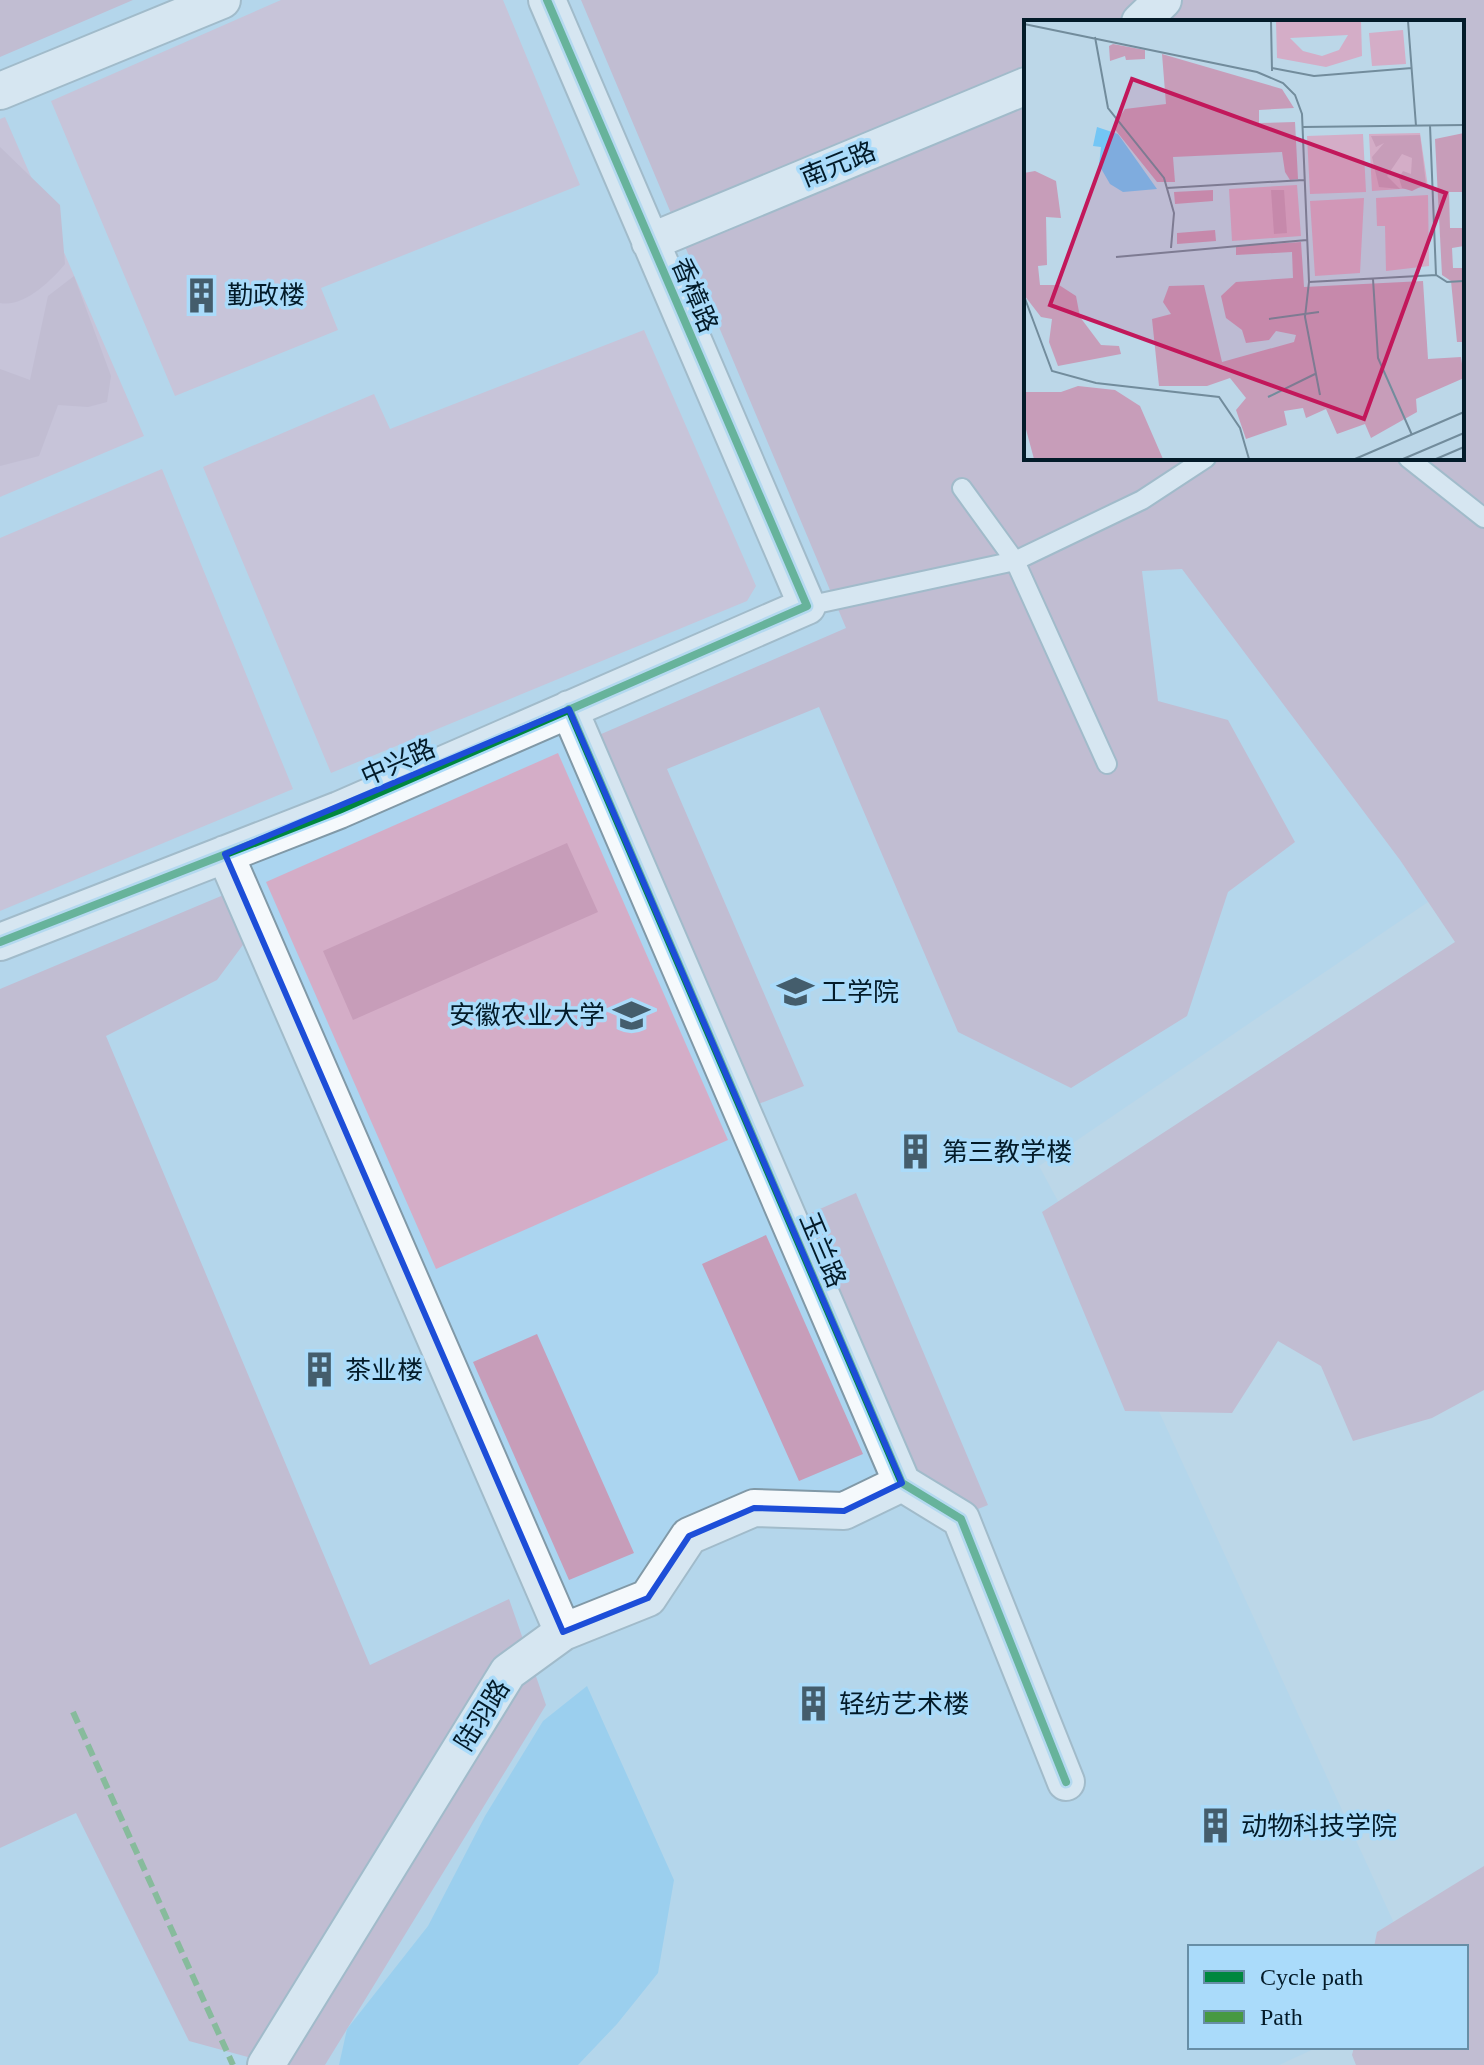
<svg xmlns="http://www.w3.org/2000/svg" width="1484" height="2065" font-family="'Times New Roman','Noto Sans SC',serif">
  <rect width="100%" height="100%" fill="#bcd7e8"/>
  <path fill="#abd5f0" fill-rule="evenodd" d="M 0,0 L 1484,0 L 1484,864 L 1039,1166 L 1087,1255 L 1405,1947 L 1190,1947 L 1190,2047 L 1318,2047 L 1279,2065 L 0,2065 ZM 1026,22 L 1462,22 L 1462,458 L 1026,458 Z"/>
  <path fill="#d4adc7" d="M 281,0 L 503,0 L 580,185 L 321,288 L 338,330 L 175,396 L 51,101 Z
    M 5,117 L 144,436 L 0,497 L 0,119 Z
    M 644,330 L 756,586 L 747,601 L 331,773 L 203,467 L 374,394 L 390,429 Z
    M 162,469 L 293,789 L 0,911 L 0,538 Z
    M 558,753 L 728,1140 L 436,1269 L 266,882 Z"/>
  <path fill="#c79db9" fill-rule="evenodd" d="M 0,0 L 133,0 L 0,57 Z
    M 581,0 L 1484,0 L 1484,1390 L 1432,1418 L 1353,1441 L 1321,1366 L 1278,1341 L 1232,1413 L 1125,1411 L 1042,1212 L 1455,942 L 1400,860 L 1182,569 L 1142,571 L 1158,701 L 1228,720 L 1295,842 L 1228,892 L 1187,1016 L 1071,1088 L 958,1032 L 819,707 L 667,769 L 804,1086 L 751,1107 L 592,738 L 846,628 ZM 1026,22 L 1462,22 L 1462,458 L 1026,458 Z
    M 0,147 L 60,205 L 65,264 C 51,281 23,308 0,303 Z
    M 74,276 L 111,376 L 107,402 L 88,407 L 58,405 L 39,456 L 0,466 L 0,369 L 30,380 L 48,296 Z
    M 567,843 L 598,912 L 353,1020 L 323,951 Z
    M 233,891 L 251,934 L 217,980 L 106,1036 L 370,1665 L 509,1599 L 546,1705 L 325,2065 L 277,2065 L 189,2041 L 76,1813 L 0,1848 L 0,989 Z
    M 856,1193 L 988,1505 L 968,1513 L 916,1476 L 804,1216 Z
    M 766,1235 L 863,1454 L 799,1481 L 702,1264 Z
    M 537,1334 L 634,1553 L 569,1580 L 473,1362 Z
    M 1484,1866 L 1484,2065 L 1356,2065 L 1352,2055 L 1354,2047 L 1466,2047 L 1466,1947 L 1374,1947 L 1377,1932 Z"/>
  <path fill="#74c6f5" d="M 587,1686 L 674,1880 L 658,1973 L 617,2024 L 578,2065 L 339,2065 L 347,2029 L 428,1926 L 485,1816 L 543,1721 Z"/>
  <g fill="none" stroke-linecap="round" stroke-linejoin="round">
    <defs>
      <path id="service" d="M 1408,458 L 1484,518
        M 962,488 L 1015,561 L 1107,764
        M 807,606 L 1015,561 L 1142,500 L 1206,458"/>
      <path id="minor" d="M 1140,22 L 1163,0
        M 0,91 L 222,0
        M 650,242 L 1026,86
        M 569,709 L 902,1483 L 961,1519 L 1066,1782
        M 225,854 L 563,1632
        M 0,942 L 339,810 L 807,606 L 547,0
        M 266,2065 L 508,1672 L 563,1632 L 648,1598 L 689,1536 L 754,1508 L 844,1511 L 902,1483"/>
    </defs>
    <use href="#service" stroke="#8199a7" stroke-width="22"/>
    <use href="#minor" stroke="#8199a7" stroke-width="40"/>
    <use href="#service" stroke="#f5f9fc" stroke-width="18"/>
    <use href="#minor" stroke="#f5f9fc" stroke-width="36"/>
    <path stroke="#479941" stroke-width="6" stroke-dasharray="12 6" stroke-linecap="butt" d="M 73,1712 L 233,2065"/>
    <defs>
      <path id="cycleway" d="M 569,709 L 902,1483 L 961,1519 L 1066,1782
        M 0,942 L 339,810 L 807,606 L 547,0"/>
    </defs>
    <use href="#cycleway" stroke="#aadbfa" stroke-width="13"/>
    <use href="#cycleway" stroke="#00873e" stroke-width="8"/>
  </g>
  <path d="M0 0H1484V2065H0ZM 569,709 L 902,1483 L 844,1511 L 754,1508 L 689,1536 L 648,1598 L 563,1632 L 225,854 Z" fill="#bcd7e8" fill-opacity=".55" fill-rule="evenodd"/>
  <path fill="none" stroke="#1d4ed8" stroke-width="6" stroke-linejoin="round" d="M 569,709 L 902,1483 L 844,1511 L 754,1508 L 689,1536 L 648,1598 L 563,1632 L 225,854 Z"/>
  <defs>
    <symbol id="building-bare" viewBox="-9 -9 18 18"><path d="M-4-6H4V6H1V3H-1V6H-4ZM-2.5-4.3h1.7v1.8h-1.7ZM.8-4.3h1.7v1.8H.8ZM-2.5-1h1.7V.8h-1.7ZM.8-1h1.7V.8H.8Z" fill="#445d6c" stroke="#aadbfa" stroke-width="2.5" paint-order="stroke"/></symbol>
    <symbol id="university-bare" viewBox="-9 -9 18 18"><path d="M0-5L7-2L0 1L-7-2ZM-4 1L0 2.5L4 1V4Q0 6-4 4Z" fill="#445d6c" stroke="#aadbfa" stroke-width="2.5" paint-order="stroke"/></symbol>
  </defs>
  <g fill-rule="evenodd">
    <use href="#building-bare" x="176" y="270" width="51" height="51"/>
    <use href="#university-bare" x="770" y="966" width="51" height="51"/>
    <use href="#university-bare" x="606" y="990" width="51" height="51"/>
    <use href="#building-bare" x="890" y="1126" width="51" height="51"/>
    <use href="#building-bare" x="294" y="1344" width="51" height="51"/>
    <use href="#building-bare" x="788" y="1678" width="51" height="51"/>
    <use href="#building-bare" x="1190" y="1800" width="51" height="51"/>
  </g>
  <g text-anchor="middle" stroke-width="7" stroke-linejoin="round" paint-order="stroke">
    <g font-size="26" fill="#031b29" stroke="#aadbfa">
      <text transform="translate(838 164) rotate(-22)" y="9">南元路</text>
      <text transform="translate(695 295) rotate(67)" y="9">香樟路</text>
      <text transform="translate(398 762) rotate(-24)" y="9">中兴路</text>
      <text transform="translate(823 1250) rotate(67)" y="9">玉兰路</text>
      <text transform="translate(482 1715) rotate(-58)" y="9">陆羽路</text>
    </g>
    <g font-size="26" fill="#031b29" stroke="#aadbfa" text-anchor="start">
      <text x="227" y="304">勤政楼</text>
      <text x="821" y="1001">工学院</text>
      <text x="605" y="1024" text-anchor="end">安徽农业大学</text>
      <text x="942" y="1161">第三教学楼</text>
      <text x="345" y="1379">茶业楼</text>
      <text x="839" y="1713">轻纺艺术楼</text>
      <text x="1241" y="1835">动物科技学院</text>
    </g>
  </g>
  <g transform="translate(1024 20)">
    <rect width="440" height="440" fill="#bcd7e8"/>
    <path d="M 252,1 L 337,1 L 338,36 L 302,47 L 253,38 ZM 324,15 L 315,30 L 298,36 L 279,31 L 266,18 ZM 379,10 L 382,44 L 348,46 L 345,13 ZM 396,113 L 404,167 L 348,171 L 345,114 ZM 339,114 L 342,172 L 286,174 L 283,116 ZM 273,165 L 277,216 L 208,221 L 205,169 ZM 404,175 L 405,246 L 362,251 L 361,206 L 353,206 L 352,178 ZM 340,178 L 336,253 L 291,256 L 286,181 Z" fill="#d4adc7" fill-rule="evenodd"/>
    <path d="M 89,24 L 121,30 L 121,39 L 102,40 L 101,36 L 86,41 L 85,26 ZM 138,34 L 258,69 L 270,88 L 235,90 L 235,103 L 271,102 L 274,159 L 266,160 L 261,152 L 258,132 L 149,137 L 151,162 L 133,162 L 89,107 L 101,89 L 142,84 ZM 440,113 L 440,172 L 425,172 L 426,208 L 440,208 L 440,226 L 428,228 L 429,248 L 440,248 L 440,322 L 433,322 L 427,261 L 418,255 L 411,119 ZM 396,115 L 402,164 L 388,171 L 378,168 L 375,158 L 379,151 L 387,154 L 388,138 L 378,134 L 363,156 L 376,169 L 355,167 L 348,137 L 360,123 L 352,127 L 347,116 ZM 11,151 L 32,161 L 37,198 L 22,197 L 23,245 L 14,246 L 16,265 L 35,265 L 52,276 L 56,297 L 77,325 L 95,326 L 97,334 L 34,346 L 25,322 L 28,299 L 17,297 L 0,275 L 0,153 ZM 189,170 L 189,181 L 151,184 L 150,172 ZM 247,170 L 260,170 L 263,213 L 250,214 ZM 191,210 L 192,221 L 153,224 L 153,213 ZM 277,222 L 280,267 L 399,261 L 404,339 L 437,337 L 440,358 L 392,379 L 393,392 L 347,418 L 341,404 L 313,414 L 302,389 L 282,398 L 279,388 L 260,391 L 263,405 L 222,419 L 212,390 L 222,378 L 206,358 L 183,366 L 135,366 L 128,299 L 147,294 L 139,282 L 145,266 L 180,265 L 198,342 L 270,322 L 272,315 L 252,311 L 245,320 L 222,323 L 218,310 L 202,298 L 197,276 L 212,262 L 269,258 L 268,232 L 212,235 L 212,226 ZM 54,366 L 91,370 L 116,386 L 139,439 L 10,439 L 0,402 L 0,372 L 37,372 Z" fill="#c79db9"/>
    <path d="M 73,107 L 94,114 L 133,169 L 99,172 L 86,164 L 75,145 L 77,127 L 69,126 Z" fill="#74c6f5"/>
    <path fill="none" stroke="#728c9c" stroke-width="2" d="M 247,1 L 248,51M 384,1 L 392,106M 0,4 L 233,52 L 259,63 L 271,75 L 278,94 L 285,262 L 281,297 L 296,375M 71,17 L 84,88 L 140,158 L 150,193 L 147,228M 248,48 L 290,56 L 388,48M 406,105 L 412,255M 279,107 L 440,105M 143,168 L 280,160M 92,237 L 283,220M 349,259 L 354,338 L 388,415M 285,262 L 412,255 L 423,262 L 440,261M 0,276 L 28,351 L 72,363 L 195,377 L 216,408 L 225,439M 245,299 L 295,292M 244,377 L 291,354M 331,439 L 440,392M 379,439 L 440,413M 412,439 L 440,427"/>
    <path fill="#c2185b" fill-opacity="0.15" stroke="#c2185b" stroke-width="4" d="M 108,59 L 422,173 L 340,399 L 26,285 Z"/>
    <rect width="440" height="440" fill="none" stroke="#031b29" stroke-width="4"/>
  </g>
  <rect x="1188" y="1945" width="280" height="104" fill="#aadbfa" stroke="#678ea6" stroke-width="2"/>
  <rect x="1204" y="1971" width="40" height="12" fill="#00873e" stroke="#678ea6" stroke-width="2"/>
  <text x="1260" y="1985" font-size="24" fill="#031b29">Cycle path</text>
  <rect x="1204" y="2011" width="40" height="12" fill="#479941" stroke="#678ea6" stroke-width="2"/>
  <text x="1260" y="2025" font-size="24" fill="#031b29">Path</text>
</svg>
